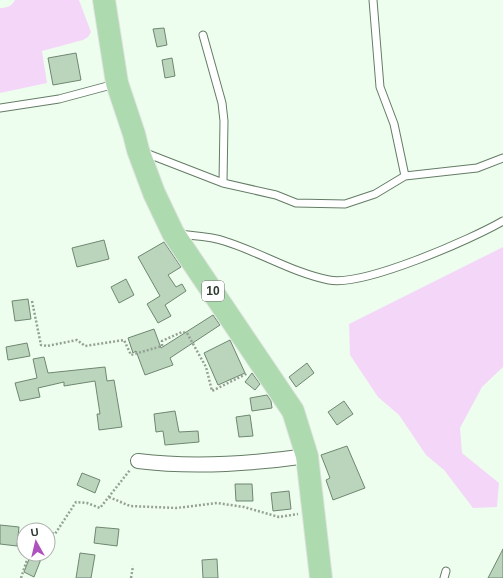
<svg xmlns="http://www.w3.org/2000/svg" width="503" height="578" font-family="Helvetica,sans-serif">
  <rect width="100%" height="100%" fill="#eefeee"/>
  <path fill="#f4d7f8" d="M 15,0 L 79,0 L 91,32 L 88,37 L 83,40 L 42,51 L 47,83 L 0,93 L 0,8 C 7,8 12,6 15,0 Z
    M 503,247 L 503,367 L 482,387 L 460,428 L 462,453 L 499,483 L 497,507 L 473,508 L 444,470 L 426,455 L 399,415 L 378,397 L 350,355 L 349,324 Z"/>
  <path fill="#bbd5bd" stroke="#6f8771" d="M 164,28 L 167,45 L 157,47 L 153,29 Z
    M 76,53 L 81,80 L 53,85 L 48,58 Z
    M 172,58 L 175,76 L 165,78 L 162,60 Z
    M 104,240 L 109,259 L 77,267 L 72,248 Z
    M 164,242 L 181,267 L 168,275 L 176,287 L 182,284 L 186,291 L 165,305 L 171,316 L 158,323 L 147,304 L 160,296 L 138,257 Z
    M 126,279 L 134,295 L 119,303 L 111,287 Z
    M 28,299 L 31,319 L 15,321 L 12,301 Z
    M 213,315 L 220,325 L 170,358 L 173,365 L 145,375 L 136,351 L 133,353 L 128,338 L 154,329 L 161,348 Z
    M 230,340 L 245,373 L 218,385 L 204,353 Z
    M 27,343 L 30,356 L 8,360 L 6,347 Z
    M 44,357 L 48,373 L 105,367 L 107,381 L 114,380 L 122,427 L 99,430 L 97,414 L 100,414 L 95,381 L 64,386 L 64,382 L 38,388 L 40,397 L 20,401 L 15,383 L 37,378 L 33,359 Z
    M 307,363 L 314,373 L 296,387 L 289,377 Z
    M 252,373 L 260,384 L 255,390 L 245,382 Z
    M 267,395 L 271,401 L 272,408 L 252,411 L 250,398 Z
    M 344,401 L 353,414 L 337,425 L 328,412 Z
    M 175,411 L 179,432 L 198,431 L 199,442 L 165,445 L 163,431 L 156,432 L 154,414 Z
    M 250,415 L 253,436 L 239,437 L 236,417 Z
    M 347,446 L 365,488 L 333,500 L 326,480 L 330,478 L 321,455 Z
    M 82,473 L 100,480 L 95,493 L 77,485 Z
    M 235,484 L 252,484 L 253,501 L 236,501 Z
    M 289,491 L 291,509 L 273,511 L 271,493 Z
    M 0,525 L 19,527 L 17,546 L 0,544 Z
    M 96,527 L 119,529 L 117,546 L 94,543 Z
    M 503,549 L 503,578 L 488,578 Z
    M 80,553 L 95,555 L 91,578 L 76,578 Z
    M 31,554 L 43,554 L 34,577 L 24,572 Z
    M 217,559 L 218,578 L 203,578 L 202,560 Z"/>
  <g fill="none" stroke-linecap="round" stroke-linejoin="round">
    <defs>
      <path id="service" d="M 373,0 L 380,87 L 394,124 L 405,176
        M 203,35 L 222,103 L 224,121 L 223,183
        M 0,108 L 59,99 L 115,84
        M 143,152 L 223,183 L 276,195 L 296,203 L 345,204 L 375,194 L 405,176 L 477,168 L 503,158
        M 179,234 C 194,236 211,236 224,241 C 260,252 293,273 329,280 C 363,287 472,239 503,221
        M 444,578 L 446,571"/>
      <path id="minor" d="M 138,461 C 195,468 251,464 307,456"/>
      <path id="trunk" d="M 104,0 L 117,83 L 134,134 L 138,150 L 154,193 L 173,233 L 293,411 L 307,456 L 321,578"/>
    </defs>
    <use href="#service" stroke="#647c66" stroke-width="9"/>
    <use href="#minor" stroke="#647c66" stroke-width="16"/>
    <use href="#trunk" stroke="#e2e3e2" stroke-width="24"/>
    <path stroke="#94a194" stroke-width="2.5" stroke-dasharray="2 2" stroke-linecap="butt" d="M 32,301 L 41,345 L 47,346 L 77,340 L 85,346 L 124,340 L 131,355 L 162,346 L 162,341 L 182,332 L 187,333 L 206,367 L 212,391 L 248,373
      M 109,497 L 130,506 L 176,508 L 217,503 L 244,507 L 279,517 L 298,514
      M 39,530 L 42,530
      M 48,532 L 55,534 L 76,502 L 87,503 L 100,508 L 130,470
      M 21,578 L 29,554
      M 131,578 L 133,566"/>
    <use href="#service" stroke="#fff" stroke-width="7"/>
    <use href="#minor" stroke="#fff" stroke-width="14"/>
    <use href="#trunk" stroke="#aedab0" stroke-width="22"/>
  </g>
  <g text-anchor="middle" stroke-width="3" stroke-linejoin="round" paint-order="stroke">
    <rect fill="#fff" stroke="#6d756e" stroke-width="1" x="202" y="281" width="22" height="20" rx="3"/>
    <g font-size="12" font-weight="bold" fill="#2f3a30">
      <text x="213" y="295">10</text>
    </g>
  </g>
  <g transform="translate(36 542) rotate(352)"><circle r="19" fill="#ffffff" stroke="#acb0ac"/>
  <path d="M0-3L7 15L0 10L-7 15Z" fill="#ae52bd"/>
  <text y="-6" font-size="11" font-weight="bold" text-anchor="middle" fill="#2f3a30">U</text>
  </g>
</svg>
